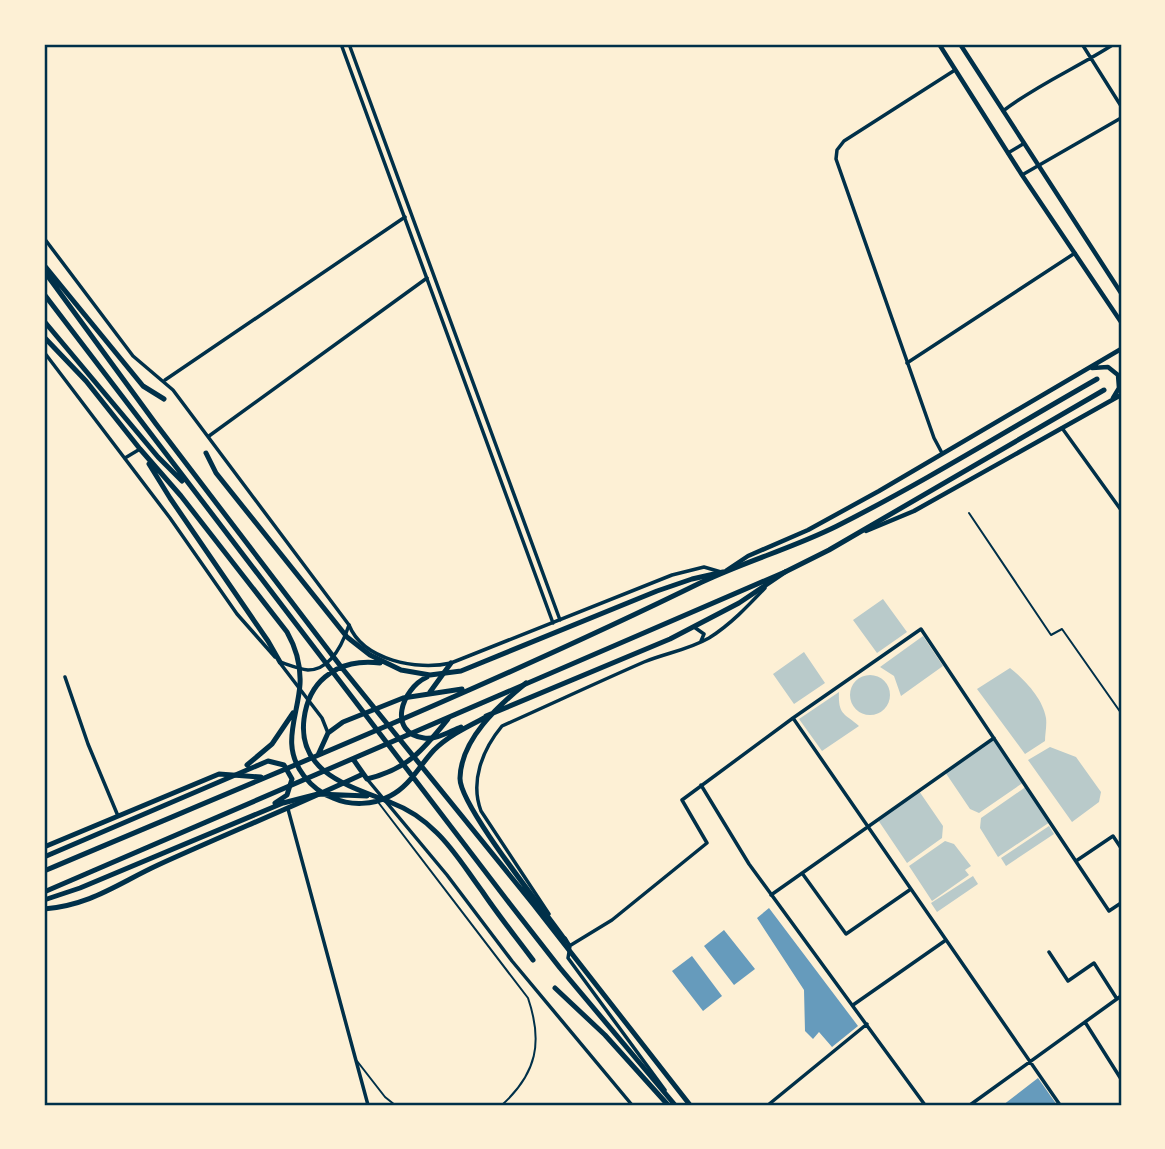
<svg xmlns="http://www.w3.org/2000/svg" width="1165" height="1149" font-family="Quicksand,sans-serif">
  <rect width="100%" height="100%" fill="#fdf0d5"/>
  <path fill="#b9caca" d="M 883,599 L 907,632 L 877,653 L 853,620 Z
    M 923,636 L 943,666 L 901,696 L 894,676 L 880,667 Z
    M 804,652 L 825,683 L 794,704 L 773,674 Z
    M 1010,668 C 1025,680 1043,699 1046,718 C 1047,725 1045,734 1045,741 L 1025,754 L 977,689 Z
    M850 695a20 20 0 1 1 40 0a20 20 0 1 1-40 0Z
    M 839,692 C 838,715 844,713 859,726 L 822,751 L 799,719 Z
    M 994,738 L 1024,782 L 979,813 L 970,809 L 945,772 Z
    M 1050,747 L 1076,757 L 1101,792 L 1099,802 L 1072,822 L 1028,760 Z
    M 1027,786 L 1050,822 L 998,857 L 980,828 L 981,818 Z
    M 919,791 L 943,826 L 942,838 L 907,863 L 878,820 Z
    M 1049,826 L 1054,834 L 1006,866 L 1001,858 Z
    M 945,841 L 954,844 L 971,866 L 965,870 L 969,875 L 932,901 L 909,866 Z
    M 973,876 L 978,884 L 937,912 L 931,903 Z"/>
  <path fill="#669bbc" d="M 769,908 L 858,1026 L 832,1047 L 819,1032 L 813,1039 L 805,1031 L 804,990 L 757,918 Z
    M 724,930 L 755,969 L 734,985 L 704,946 Z
    M 692,956 L 722,996 L 703,1011 L 672,971 Z
    M 1038,1078 L 1057,1105 L 1003,1105 Z"/>
  <g fill="none" stroke-linecap="round" stroke-linejoin="round">
    <path stroke="#003049" stroke-width="2" d="M 969,513 L 1051,635 L 1062,629 L 1121,713
      M 378,802 L 528,998 C 543,1042 537,1073 502,1105
      M 357,1061 L 385,1097 L 395,1105"/>
    <path stroke="#003049" stroke-width="3.5" d="M 1082,44 L 1121,106
      M 1003,111 C 1038,84 1077,68 1114,44
      M 165,380 L 405,217
      M 209,436 L 427,278
      M 942,453 L 934,438 L 836,159 L 837,150 L 844,141 L 955,70
      M 125,458 L 140,449
      M 694,627 L 704,634 L 701,641
      M 280,662 C 289,665 299,669 308,670 C 331,670 343,643 349,625
      M 65,677 L 88,744 L 118,816
      M 367,779 L 447,875 L 512,961 L 632,1105
      M 701,785 L 749,864 L 925,1105
      M 288,809 L 368,1105
      M 1076,861 L 1113,836 L 1121,848
      M 802,873 L 846,934 L 911,889
      M 771,895 L 994,738
      M 549,914 L 481,811 C 470,782 482,750 502,726 C 549,705 596,683 644,662 C 666,653 688,650 709,638 C 730,625 748,606 765,588
      M 565,938 L 570,946 L 568,958 L 665,1090
      M 571,945 L 612,920 L 707,843 L 682,800 L 793,718
      M 1049,952 L 1068,981 L 1094,963 L 1117,999
      M 853,1005 L 946,940
      M 1085,1022 L 1121,1079
      M 768,1105 L 867,1024
      M 970,1105 L 1121,996
      M 1060,1105 L 793,718 L 921,629 L 1109,911 L 1121,903"/>
    <path stroke="#003049" stroke-width="3.5" d="M 341,44 L 553,623
      M 349,44 L 560,620
      M 1008,153 L 1023,144
      M 1022,175 L 1121,118
      M 44,238 L 133,356 L 173,390 L 349,625 C 363,660 417,671 451,663 L 672,575 L 704,567 L 721,572
      M 44,352 L 170,518 L 237,614 L 275,657
      M 907,363 L 1075,253
      M 1062,428 L 1121,510
      M 280,663 L 322,718 L 328,733"/>
    <path stroke="#003049" stroke-width="4.5" d="M 939,44 L 1022,175 L 1121,322
      M 960,44 L 1121,293
      M 1092,368 L 1108,367 L 1118,375 L 1119,388 L 1113,398
      M 866,531 L 914,511 L 1121,395
      M 727,570 L 748,556 L 808,530 L 879,491 L 1121,349"/>
    <path stroke="#003049" stroke-width="5" d="M 430,692 L 451,663
      M 318,755 L 328,733 L 343,722 L 403,698 L 462,689
      M 353,759 L 367,779 C 408,769 423,750 448,719
      M 44,847 L 219,774 L 261,777
      M 44,871 C 263,778 488,687 702,582 C 746,561 793,548 837,526 C 926,481 1011,428 1097,379
      M 44,892 L 785,572 L 829,550 L 1104,390
      M 44,909 C 91,905 117,884 158,865 C 226,834 295,806 363,774"/>
    <path stroke="#003049" stroke-width="5" d="M 44,265 L 143,386 L 164,399
      M 44,271 L 156,424 L 342,668 L 533,904 L 690,1105
      M 44,294 L 510,904 L 560,968 L 675,1105
      M 44,321 L 158,457 L 182,481
      M 44,337 L 86,381 L 140,449 L 181,496 L 287,632 C 296,648 301,665 300,684 C 298,717 280,745 304,776 C 311,785 322,794 333,798 C 351,806 373,805 390,796 C 410,786 419,766 434,750 C 449,735 469,726 488,716
      M 206,453 L 216,473 L 347,637 L 370,655 L 401,670 L 430,675 L 461,671 L 657,591 L 692,579 L 723,572
      M 149,464 L 170,498 L 268,641 L 280,662
      M 380,663 C 360,661 342,663 325,677 C 313,687 306,703 304,719 C 297,774 353,787 392,803 C 408,809 424,820 436,832 C 454,849 467,871 482,891 C 498,915 516,937 533,960
      M 427,677 C 401,689 387,733 424,738 C 436,740 450,731 461,727
      M 526,683 C 498,706 461,739 460,778 C 459,805 545,911 565,940
      M 486,716 L 670,639 L 739,603 L 785,572
      M 247,765 L 272,744 L 293,713
      M 44,857 L 268,761 L 284,765 L 292,779 L 287,795 L 275,803
      M 44,900 L 80,888 L 283,803 L 318,794 L 367,796
      M 555,988 L 605,1035 L 668,1105"/>
  </g>
  <rect width="1165" height="1149" fill="none" stroke="#fdf0d5" stroke-width="91"/>
  <rect x="46" y="46" width="1074" height="1058" fill="none" stroke="#003049" stroke-width="2.5"/>
</svg>
